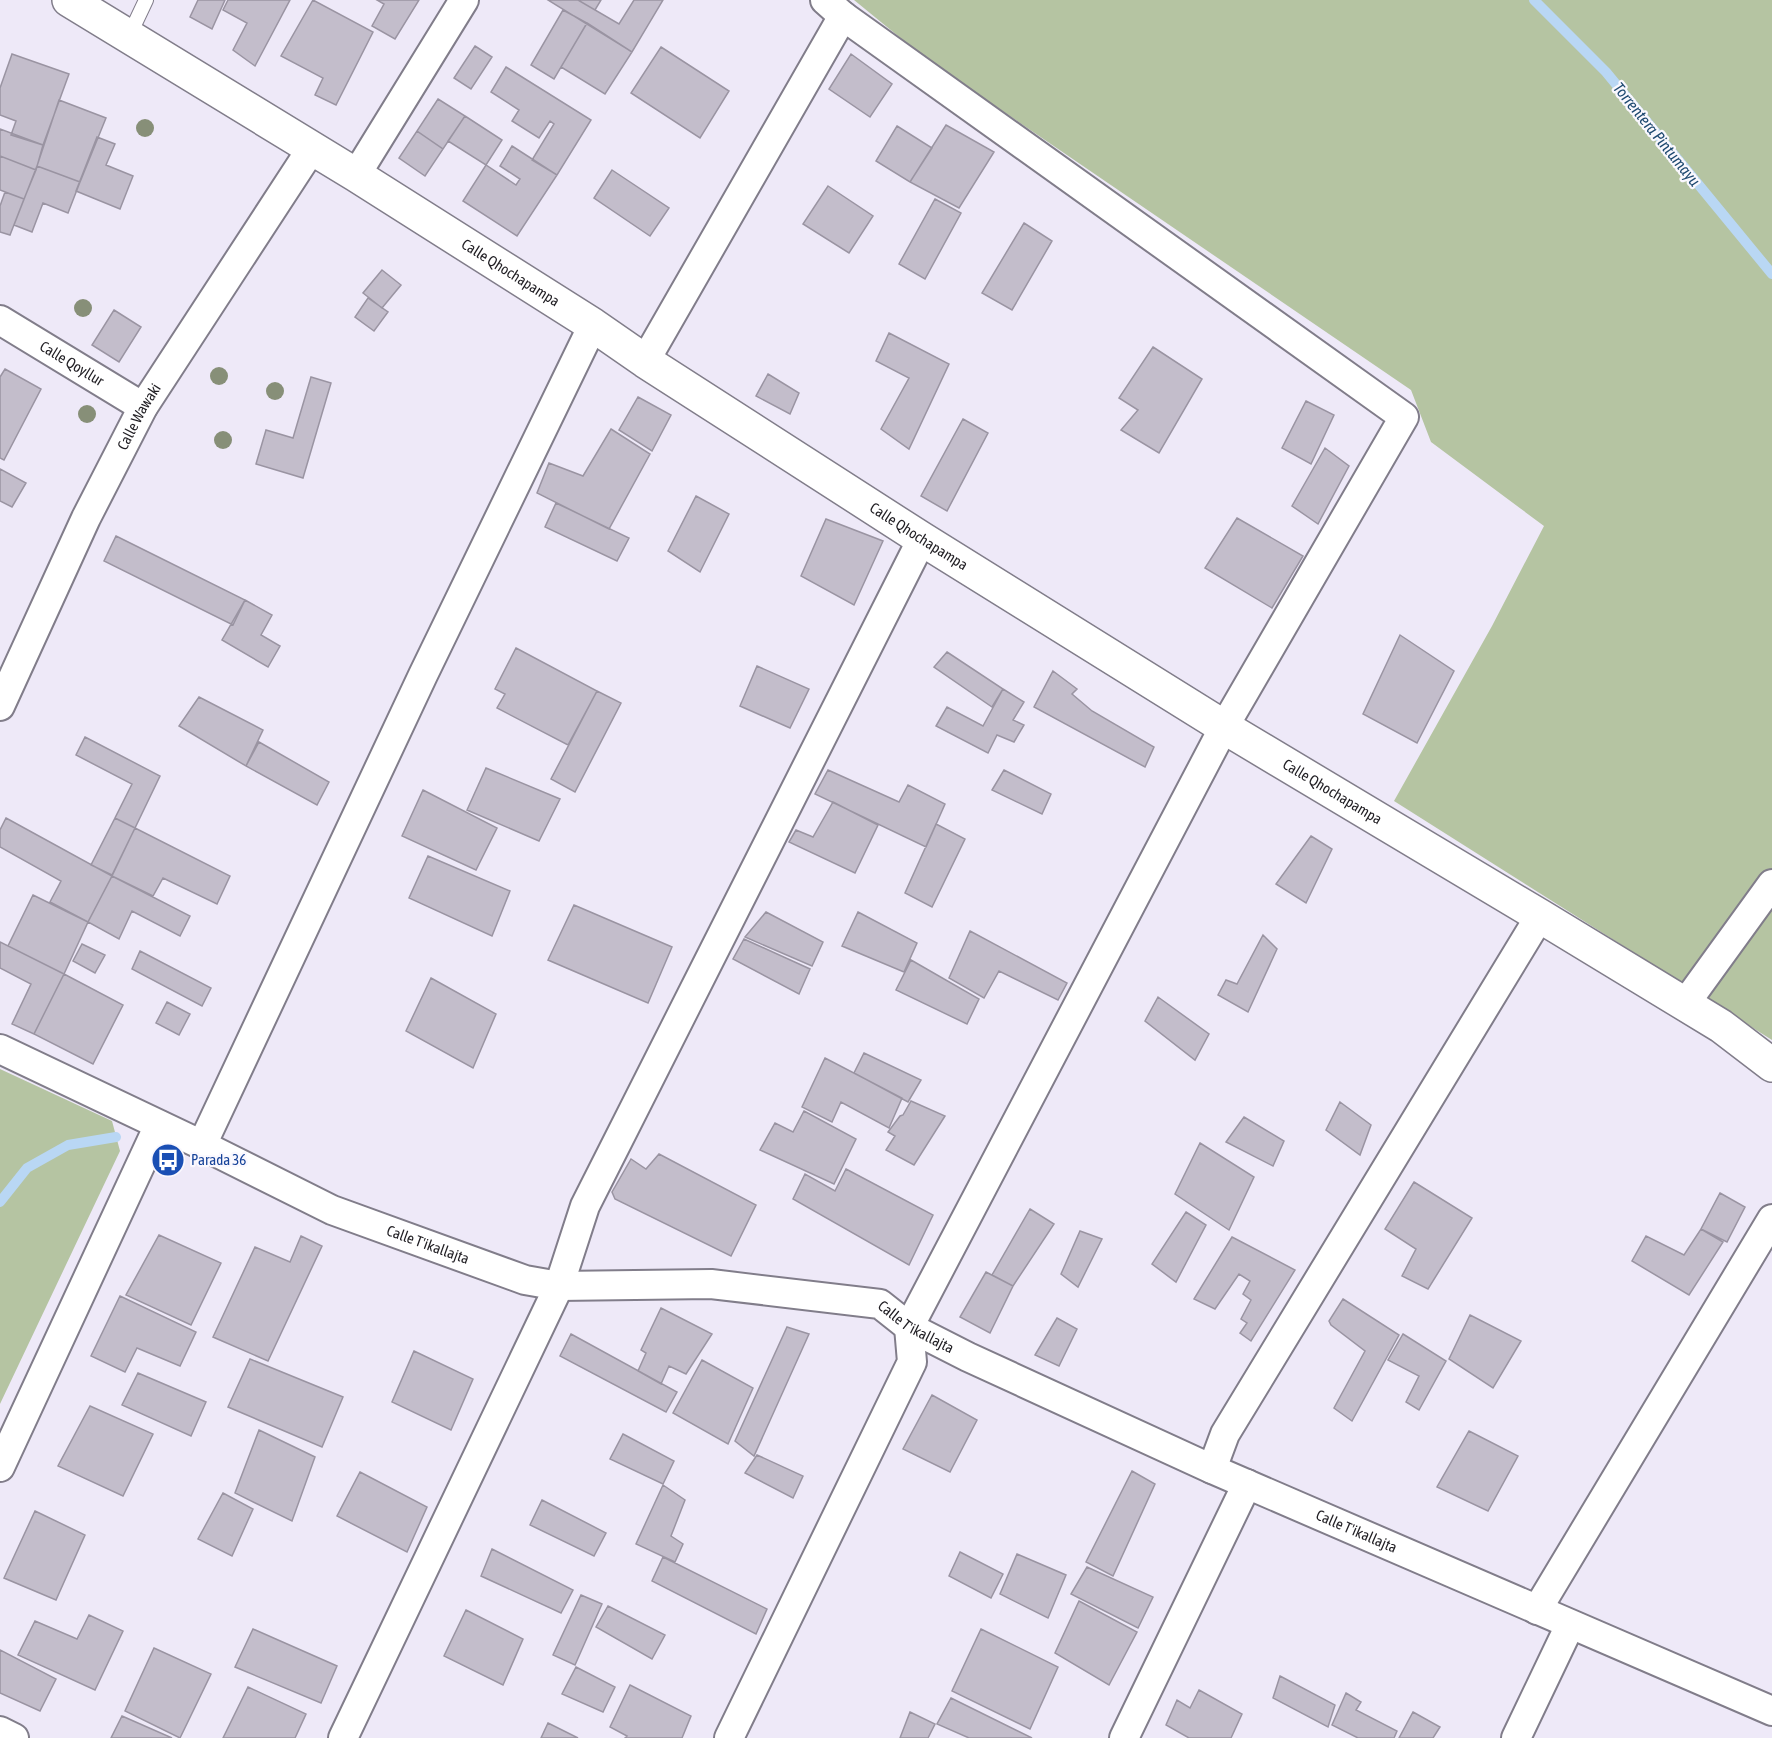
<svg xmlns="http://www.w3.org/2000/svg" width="1772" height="1738" font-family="'Asap Condensed',sans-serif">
  <rect width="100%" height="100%" fill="#eee9f8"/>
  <path fill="#b5c4a2" d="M 854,0 L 1772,0 L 1772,1040 L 1394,801 L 1492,626 L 1544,526 L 1431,442 L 1411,390 L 925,58 Z
    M 0,1069 L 112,1121 L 120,1151 L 0,1404 Z"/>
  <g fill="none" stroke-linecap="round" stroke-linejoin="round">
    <path stroke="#b9d7f4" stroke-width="10" d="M 1534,0 L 1606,72 L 1772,274
      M 0,1202 L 27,1168 L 68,1145 L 116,1137"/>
  </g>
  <path fill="#c3bdcb" stroke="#9a94a2" stroke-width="1.5" d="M 198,0 L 225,0 L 212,29 L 190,17 Z
    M 228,0 L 290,0 L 255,66 L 233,50 L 247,23 L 223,10 Z
    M 313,0 L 373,32 L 336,105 L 315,95 L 323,78 L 281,56 Z
    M 377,0 L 419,0 L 395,39 L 372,26 L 384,4 Z
    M 548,0 L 578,0 L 619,24 L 634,0 L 663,0 L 632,52 Z
    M 578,0 L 601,0 L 595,10 Z
    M 563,10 L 587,23 L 554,79 L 531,65 Z
    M 587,23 L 632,52 L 605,94 L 561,67 Z
    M 475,46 L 492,57 L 471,89 L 454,78 Z
    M 661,47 L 729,91 L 700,138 L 631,93 Z
    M 12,54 L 69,74 L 43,145 L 11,135 L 16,121 L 0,115 L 0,88 Z
    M 851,54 L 892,84 L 870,117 L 829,89 Z
    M 506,67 L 591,120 L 557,175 L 532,160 L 554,124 L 550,121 L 539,138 L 512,121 L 519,110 L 491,92 Z
    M 438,99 L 465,116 L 443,149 L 417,131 Z
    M 59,100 L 106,118 L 80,182 L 37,166 Z
    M 465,116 L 502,140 L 486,165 L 448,141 Z
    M 946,125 L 994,152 L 959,208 L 910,182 Z
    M 897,126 L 932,148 L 910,182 L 876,161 Z
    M 0,129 L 43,145 L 36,170 L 0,156 Z
    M 417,131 L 443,149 L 425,176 L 399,158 Z
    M 97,137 L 115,144 L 106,165 L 133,176 L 120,209 L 76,191 Z
    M 512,146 L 557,175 L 517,236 L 463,201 L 486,165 L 516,185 L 520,179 L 500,166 Z
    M 0,156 L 36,170 L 24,199 L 0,190 Z
    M 37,166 L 80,182 L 68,213 L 43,203 L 32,232 L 14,225 Z
    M 612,170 L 669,208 L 650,236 L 594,198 Z
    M 828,186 L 873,216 L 849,253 L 803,224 Z
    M 5,192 L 24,199 L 10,235 L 0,232 L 0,206 Z
    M 935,199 L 961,213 L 925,279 L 899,264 Z
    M 1024,223 L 1052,241 L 1012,310 L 982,293 Z
    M 382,270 L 401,285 L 382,308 L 363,293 Z
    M 368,298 L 388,312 L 374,331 L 355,317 Z
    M 114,310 L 141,327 L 119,362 L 92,345 Z
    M 889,333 L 949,364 L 909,449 L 881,429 L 909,378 L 876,361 Z
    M 1153,347 L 1202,379 L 1159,453 L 1121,430 L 1138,410 L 1119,398 Z
    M 5,369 L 41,389 L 4,460 L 0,458 L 0,377 Z
    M 768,374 L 799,393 L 790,414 L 756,396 Z
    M 311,377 L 331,383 L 303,478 L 256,464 L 266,430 L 293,438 Z
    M 638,397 L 671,415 L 652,451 L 619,430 Z
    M 1306,401 L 1334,415 L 1311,464 L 1282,448 Z
    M 963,419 L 988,433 L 947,511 L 921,496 Z
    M 611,429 L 650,454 L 609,529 L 537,493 L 549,463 L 583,476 Z
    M 1325,448 L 1349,466 L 1318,524 L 1292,506 Z
    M 0,469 L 26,483 L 12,507 L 0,501 Z
    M 696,496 L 729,514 L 700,572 L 668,551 Z
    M 556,503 L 629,538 L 617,561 L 545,527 Z
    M 1237,518 L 1303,556 L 1272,608 L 1205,568 Z
    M 826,519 L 883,541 L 854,605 L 801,576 Z
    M 116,536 L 245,600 L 233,625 L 104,561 Z
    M 245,600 L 272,615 L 261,635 L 280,646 L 268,667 L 222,640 Z
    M 1400,635 L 1454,671 L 1417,743 L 1363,714 Z
    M 516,648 L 597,691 L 568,745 L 497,708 L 505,694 L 495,689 Z
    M 947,652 L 1003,689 L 992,707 L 934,667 Z
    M 757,666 L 809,689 L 790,728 L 740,706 Z
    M 1053,671 L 1077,689 L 1072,694 L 1092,711 L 1154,747 L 1145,767 L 1034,707 Z
    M 1003,689 L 1024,702 L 1013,720 L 1024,725 L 1014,742 L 997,735 L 988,753 L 936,726 L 947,707 L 983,726 Z
    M 597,691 L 621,703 L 575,792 L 551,779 Z
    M 199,697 L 263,730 L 246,766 L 179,726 Z
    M 85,737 L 160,776 L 135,828 L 115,818 L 132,784 L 76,755 Z
    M 259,742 L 329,782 L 317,805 L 246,766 Z
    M 486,768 L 560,799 L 539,841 L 467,810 Z
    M 828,770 L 899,802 L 908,785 L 945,804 L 926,847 L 815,794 Z
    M 1004,770 L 1051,794 L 1042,814 L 992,790 Z
    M 423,790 L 497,828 L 476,870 L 402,836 Z
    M 833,802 L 878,825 L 855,873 L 789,842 L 796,830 L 813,837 Z
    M 6,818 L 112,876 L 88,922 L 50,902 L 61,881 L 0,847 L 0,830 Z
    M 115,818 L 135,828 L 112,875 L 91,865 Z
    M 936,824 L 965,839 L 932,907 L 905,893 Z
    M 135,828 L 230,876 L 217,904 L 163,878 L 153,896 L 112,876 Z
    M 1311,836 L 1332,849 L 1306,903 L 1276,884 Z
    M 428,856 L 510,891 L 492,936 L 409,898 Z
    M 112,876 L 190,916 L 180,936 L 132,911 L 119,939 L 88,922 Z
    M 33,895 L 88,922 L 64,974 L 8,946 Z
    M 574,905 L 672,947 L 648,1003 L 548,960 Z
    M 766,912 L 823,942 L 812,966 L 745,937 Z
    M 858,912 L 917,943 L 904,972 L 842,946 Z
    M 970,931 L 1067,983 L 1058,1000 L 999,971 L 984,998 L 949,978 Z
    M 1263,935 L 1277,949 L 1248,1012 L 1218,995 L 1226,980 L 1237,984 Z
    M 744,939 L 810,969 L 799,994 L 733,959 Z
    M 0,942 L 64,974 L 34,1034 L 12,1024 L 31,984 L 0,968 Z
    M 82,944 L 105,955 L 95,973 L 73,961 Z
    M 140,951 L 211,988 L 202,1006 L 132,969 Z
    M 911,960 L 979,999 L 967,1024 L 896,990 Z
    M 64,974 L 123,1005 L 93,1064 L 34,1034 Z
    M 431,978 L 496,1014 L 473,1068 L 406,1031 Z
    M 1158,997 L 1209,1034 L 1195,1060 L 1145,1021 Z
    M 167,1002 L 190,1014 L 179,1035 L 156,1023 Z
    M 864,1053 L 921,1080 L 908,1102 L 854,1073 Z
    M 825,1058 L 902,1098 L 889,1128 L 841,1102 L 832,1122 L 802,1107 Z
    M 911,1101 L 945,1116 L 914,1165 L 886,1150 L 895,1136 L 888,1132 L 900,1116 L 903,1115 Z
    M 1340,1102 L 1371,1125 L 1360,1155 L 1326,1130 Z
    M 804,1111 L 856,1139 L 834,1184 L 760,1150 L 775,1123 L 793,1132 Z
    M 1244,1117 L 1284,1141 L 1273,1166 L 1226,1142 Z
    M 1200,1143 L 1254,1177 L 1229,1230 L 1175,1194 Z
    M 659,1154 L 756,1205 L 731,1256 L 615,1199 L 612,1192 L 631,1159 L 646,1169 Z
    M 846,1169 L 933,1215 L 909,1265 L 793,1199 L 805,1174 L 835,1191 Z
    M 1414,1182 L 1472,1218 L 1428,1289 L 1402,1276 L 1416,1249 L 1385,1229 Z
    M 1720,1193 L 1745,1207 L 1727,1242 L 1701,1229 Z
    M 1030,1209 L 1054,1224 L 1013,1286 L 992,1275 Z
    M 1186,1212 L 1206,1225 L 1176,1282 L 1152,1264 Z
    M 1701,1229 L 1723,1242 L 1689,1295 L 1632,1261 L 1646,1236 L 1684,1255 Z
    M 1080,1231 L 1102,1239 L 1078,1287 L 1061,1274 Z
    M 159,1235 L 221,1263 L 191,1325 L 126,1295 Z
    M 301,1236 L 322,1246 L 268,1361 L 213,1337 L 255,1247 L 290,1262 Z
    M 1232,1237 L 1295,1270 L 1251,1341 L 1240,1333 L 1247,1323 L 1241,1319 L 1251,1300 L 1243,1294 L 1250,1281 L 1239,1274 L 1215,1309 L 1194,1299 Z
    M 986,1272 L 1013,1286 L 990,1333 L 960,1317 Z
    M 120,1296 L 196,1332 L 180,1366 L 137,1348 L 125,1372 L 91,1356 Z
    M 1343,1299 L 1399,1335 L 1352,1421 L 1334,1408 L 1365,1351 L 1331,1325 L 1329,1321 Z
    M 661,1308 L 712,1334 L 686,1374 L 669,1366 L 661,1384 L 638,1371 L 646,1353 L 641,1350 Z
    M 1470,1315 L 1521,1341 L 1493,1388 L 1449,1359 Z
    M 1057,1318 L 1077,1329 L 1059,1366 L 1035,1355 Z
    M 787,1327 L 809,1334 L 754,1456 L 735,1441 Z
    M 571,1334 L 677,1392 L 666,1412 L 560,1356 Z
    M 1403,1334 L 1446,1361 L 1419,1410 L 1406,1402 L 1419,1376 L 1388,1360 Z
    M 414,1351 L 473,1379 L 451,1430 L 392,1402 Z
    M 250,1359 L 343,1397 L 322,1447 L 228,1407 Z
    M 702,1360 L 753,1388 L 728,1444 L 673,1413 Z
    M 138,1373 L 206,1402 L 191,1436 L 122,1405 Z
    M 932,1395 L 977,1420 L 950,1472 L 903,1449 Z
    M 90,1406 L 153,1434 L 123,1496 L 58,1466 Z
    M 259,1430 L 315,1457 L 292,1521 L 235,1493 Z
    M 1469,1431 L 1518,1456 L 1488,1511 L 1437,1487 Z
    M 623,1434 L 674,1461 L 663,1484 L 610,1459 Z
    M 757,1455 L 803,1476 L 793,1498 L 745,1473 Z
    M 1132,1471 L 1155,1484 L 1113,1576 L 1086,1562 Z
    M 360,1472 L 427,1507 L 407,1552 L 337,1516 Z
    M 663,1485 L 685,1500 L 671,1536 L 683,1544 L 675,1562 L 636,1544 Z
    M 223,1493 L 253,1509 L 232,1556 L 198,1539 Z
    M 542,1500 L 606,1533 L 594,1556 L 530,1525 Z
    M 35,1511 L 85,1535 L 56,1600 L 4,1578 Z
    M 492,1549 L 573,1590 L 561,1613 L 481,1576 Z
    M 960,1552 L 1003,1574 L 991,1598 L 949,1576 Z
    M 1017,1554 L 1066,1575 L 1048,1618 L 1000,1594 Z
    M 663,1557 L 767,1609 L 756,1634 L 652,1581 Z
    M 1087,1567 L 1153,1597 L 1138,1628 L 1071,1594 Z
    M 581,1595 L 602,1604 L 575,1665 L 553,1655 Z
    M 1079,1601 L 1137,1632 L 1109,1685 L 1055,1653 Z
    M 608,1606 L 665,1635 L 652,1659 L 596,1627 Z
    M 466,1610 L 523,1639 L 503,1685 L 444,1656 Z
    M 89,1615 L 123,1631 L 95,1690 L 18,1655 L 35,1621 L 77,1639 Z
    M 253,1629 L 337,1666 L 321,1703 L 235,1667 Z
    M 981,1629 L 1058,1667 L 1030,1729 L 952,1691 Z
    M 154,1648 L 211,1674 L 180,1738 L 125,1711 Z
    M 0,1650 L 56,1679 L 40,1711 L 0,1693 Z
    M 576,1667 L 615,1687 L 603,1712 L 562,1694 Z
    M 1280,1676 L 1335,1705 L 1328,1727 L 1273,1698 Z
    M 630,1685 L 691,1716 L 682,1738 L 625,1738 L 627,1736 L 610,1727 Z
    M 248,1687 L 306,1714 L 295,1738 L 223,1738 Z
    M 1199,1690 L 1242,1714 L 1231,1738 L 1189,1738 L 1166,1725 L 1177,1700 L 1190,1708 Z
    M 1346,1693 L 1361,1702 L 1356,1710 L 1397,1731 L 1394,1738 L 1358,1738 L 1332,1725 Z
    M 951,1698 L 1032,1738 L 969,1738 L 937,1724 Z
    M 910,1712 L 935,1724 L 928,1738 L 900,1738 Z
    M 1413,1712 L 1440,1727 L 1433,1738 L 1399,1738 Z
    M 122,1716 L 172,1738 L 111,1738 Z
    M 548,1723 L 578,1738 L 541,1738 Z"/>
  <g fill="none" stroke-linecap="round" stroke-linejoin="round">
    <defs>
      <path id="lane" d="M 129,36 L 146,0"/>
      <g id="street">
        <path d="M 356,175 L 464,0"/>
        <path id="s1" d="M 0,320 L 143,407"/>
        <path d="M 645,361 L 843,16"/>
        <path id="s2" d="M 0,706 L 86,518 L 143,407 L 312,148"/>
        <path d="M 1685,1004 L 1772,884"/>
        <path id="s3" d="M 0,1049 L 202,1145 L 332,1210 L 525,1280 L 559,1286 L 711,1284 L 880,1304 L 909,1327 L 968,1357 L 1212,1469 L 1772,1711"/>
        <path d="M 202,1145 L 423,675 L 593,325"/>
        <path d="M 0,1467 L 159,1125"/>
        <path d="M 1212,1469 L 1225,1434 L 1540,916"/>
        <path d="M 1537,1610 L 1772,1219"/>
        <path d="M 0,1731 L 14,1738"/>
        <path d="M 343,1738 L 559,1286 L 585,1206 L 922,539"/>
        <path d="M 729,1738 L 912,1362 L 909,1327 L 1224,727 L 1404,417 L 843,16 L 825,0"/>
        <path d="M 1124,1738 L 1247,1484"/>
        <path d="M 1516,1738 L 1570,1625"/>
      </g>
      <g id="secondary">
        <path id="s4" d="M 69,0 L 356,175 L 593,325 L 645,361 L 922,539 L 1224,727 L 1540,916 L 1721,1026 L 1772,1065"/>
      </g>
    </defs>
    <use href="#lane" stroke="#817d8a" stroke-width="16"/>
    <use href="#street" stroke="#817d8a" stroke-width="32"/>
    <use href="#secondary" stroke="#817d8a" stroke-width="36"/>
    <use href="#lane" stroke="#fff" stroke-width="14"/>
    <use href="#street" stroke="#fff" stroke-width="28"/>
    <use href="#secondary" stroke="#fff" stroke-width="33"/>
  </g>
  <g fill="#878f78">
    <circle cx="145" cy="128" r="9"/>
    <circle cx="83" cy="308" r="9"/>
    <circle cx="219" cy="376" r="9"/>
    <circle cx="275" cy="391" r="9"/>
    <circle cx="87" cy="414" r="9"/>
    <circle cx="223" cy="440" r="9"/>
  </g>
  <defs>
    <symbol id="bus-disc" viewBox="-11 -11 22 22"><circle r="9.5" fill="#1a4fb4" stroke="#faf8fe"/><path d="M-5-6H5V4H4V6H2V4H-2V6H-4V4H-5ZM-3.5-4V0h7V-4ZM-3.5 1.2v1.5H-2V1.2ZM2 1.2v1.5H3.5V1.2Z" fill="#fff"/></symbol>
  </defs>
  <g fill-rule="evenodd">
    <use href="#bus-disc" x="149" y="1141" width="38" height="38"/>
  </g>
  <g text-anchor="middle" stroke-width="4.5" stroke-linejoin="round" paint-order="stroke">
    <g font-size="15" fill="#201e23" stroke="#faf8fe">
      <text dy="5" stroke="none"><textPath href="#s4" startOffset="519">Calle Qhochapampa</textPath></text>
      <text dy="5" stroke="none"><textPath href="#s1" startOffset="84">Calle Qoyllur</textPath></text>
      <text dy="5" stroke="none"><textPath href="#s2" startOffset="321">Calle Wawaki</textPath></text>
      <text dy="5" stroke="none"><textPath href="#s4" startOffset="1005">Calle Qhochapampa</textPath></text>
      <text dy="5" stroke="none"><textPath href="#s4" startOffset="1491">Calle Qhochapampa</textPath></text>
      <text dy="5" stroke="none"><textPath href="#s3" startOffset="471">Calle T'ikallajta</textPath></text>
      <text dy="5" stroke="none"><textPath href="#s3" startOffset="974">Calle T'ikallajta</textPath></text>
      <text dy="5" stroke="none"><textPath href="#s3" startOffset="1460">Calle T'ikallajta</textPath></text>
    </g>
    <g font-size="15" fill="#164399" stroke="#faf8fe" text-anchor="start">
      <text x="191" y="1165">Parada 36</text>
    </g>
    <g font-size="16" font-style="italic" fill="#1f4a71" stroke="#faf8fe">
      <text transform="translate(1657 134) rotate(51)" y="6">Torrentera Pintumayu</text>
    </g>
  </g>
</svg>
